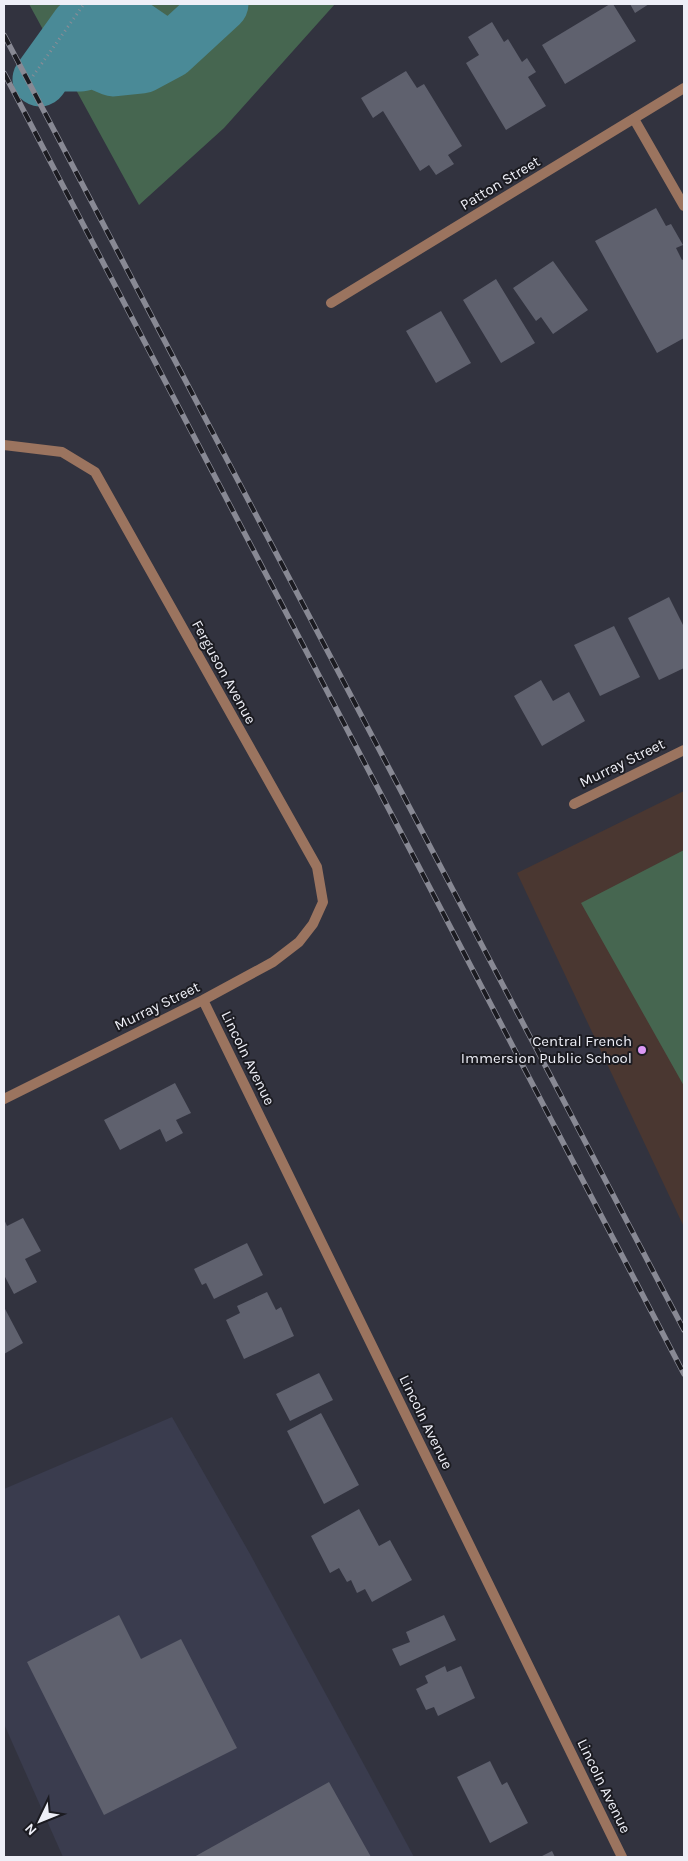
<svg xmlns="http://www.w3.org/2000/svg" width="688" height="1861" font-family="Karla,sans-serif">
  <rect width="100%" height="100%" fill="#32333f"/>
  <path fill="#3a3c4e" d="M 172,1417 L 250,1554 L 414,1857 L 63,1857 L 4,1724 L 4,1489 Z"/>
  <path fill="#4a3731" d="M 684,791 L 684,1227 L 517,873 Z"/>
  <path fill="#466650" d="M 29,4 L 335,4 L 224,128 L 139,205 Z
    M 684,850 L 684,1086 L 581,903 Z"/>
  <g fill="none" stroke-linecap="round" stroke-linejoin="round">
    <path stroke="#4a8a97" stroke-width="55" d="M 51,64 L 81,64 L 94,61 L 113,69 L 142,66 L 170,51
      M 40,79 L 78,26 L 122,18 L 170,51 L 221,4"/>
  </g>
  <path fill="#5f616e" d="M 610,4 L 613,4 L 636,41 L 565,84 L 542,45 Z
    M 630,4 L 649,4 L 635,13 Z
    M 492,22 L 504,42 L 508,39 L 522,62 L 527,58 L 536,72 L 528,77 L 546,106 L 506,130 L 466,63 L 479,55 L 468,37 Z
    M 406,71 L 417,88 L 424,84 L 462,146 L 448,155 L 454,164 L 436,175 L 429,165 L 420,171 L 383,111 L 373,118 L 361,98 Z
    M 656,208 L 666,226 L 671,224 L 683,245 L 676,248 L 682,260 L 684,259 L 684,338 L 657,353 L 595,241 Z
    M 553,261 L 588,310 L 553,334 L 541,317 L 536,321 L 513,288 Z
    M 496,279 L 535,343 L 501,363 L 463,300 Z
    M 441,311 L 471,363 L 436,383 L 406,331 Z
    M 669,597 L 684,627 L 684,668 L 659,680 L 628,618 Z
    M 614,626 L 640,677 L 600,696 L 574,645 Z
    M 541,680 L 553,701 L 569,692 L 585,721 L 542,746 L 514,696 Z
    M 175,1083 L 191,1113 L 176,1120 L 183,1133 L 166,1142 L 160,1129 L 120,1150 L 104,1120 Z
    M 23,1218 L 41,1251 L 25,1259 L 37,1282 L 14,1294 L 4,1275 L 4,1219 L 7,1226 Z
    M 247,1243 L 263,1275 L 214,1299 L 206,1283 L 202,1285 L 194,1269 Z
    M 267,1292 L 276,1310 L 281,1307 L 294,1336 L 244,1359 L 226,1320 L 240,1313 L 237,1306 Z
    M 4,1307 L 23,1343 L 4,1354 Z
    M 319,1373 L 333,1400 L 290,1421 L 276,1394 Z
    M 321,1413 L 359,1485 L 324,1504 L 287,1431 Z
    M 359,1509 L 379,1546 L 390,1540 L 412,1580 L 372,1602 L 365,1589 L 357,1593 L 351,1580 L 347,1582 L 339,1568 L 330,1573 L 311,1536 Z
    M 119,1615 L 141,1659 L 181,1639 L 237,1748 L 104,1815 L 27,1662 Z
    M 444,1615 L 456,1640 L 400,1666 L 392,1649 L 410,1642 L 406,1632 Z
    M 445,1666 L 447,1672 L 461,1666 L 475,1698 L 438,1716 L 434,1707 L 426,1710 L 416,1689 L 428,1683 L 425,1676 Z
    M 490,1761 L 502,1785 L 507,1782 L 528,1823 L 490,1843 L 457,1777 Z
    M 329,1782 L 371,1857 L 194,1857 Z
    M 552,1851 L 555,1857 L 540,1857 Z"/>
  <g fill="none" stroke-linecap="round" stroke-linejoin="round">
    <path stroke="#8c8d97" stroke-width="3" stroke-dasharray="1 4" stroke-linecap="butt" d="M 33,76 L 84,4"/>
    <path stroke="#9b745f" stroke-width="10" d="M 634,119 L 684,206"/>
    <path stroke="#9b745f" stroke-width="10" d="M 331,303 L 684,88
      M 4,445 L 62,452 L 95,472 L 317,867 L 323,902 L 313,924 L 299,942 L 273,962 L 203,1000 L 4,1099
      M 574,804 L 684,750
      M 203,1000 L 622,1857"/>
    <defs>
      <path id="rail" d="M 4,35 L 684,1330
        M 4,73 L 684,1374"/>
    </defs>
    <use href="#rail" stroke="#888994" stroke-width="5.5"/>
    <use href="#rail" stroke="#1b1b21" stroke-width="4" stroke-dasharray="11" stroke-linecap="butt"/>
  </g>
  <circle fill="#dc99f5" stroke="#1b1b21" stroke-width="2" cx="642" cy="1050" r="5"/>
  <g text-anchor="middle" stroke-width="4" stroke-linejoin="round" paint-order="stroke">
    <g font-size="15" fill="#eeeff7" stroke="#1b1b21">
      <text transform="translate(500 183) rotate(-31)" y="5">Patton Street</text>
      <text transform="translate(224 672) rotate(61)" y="5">Ferguson Avenue</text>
      <text transform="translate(622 763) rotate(-26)" y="5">Murray Street</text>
      <text transform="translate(157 1006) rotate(-26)" y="5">Murray Street</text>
      <text transform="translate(248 1058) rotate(64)" y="5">Lincoln Avenue</text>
      <text transform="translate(426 1422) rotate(64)" y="5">Lincoln Avenue</text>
      <text transform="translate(604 1786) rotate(64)" y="5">Lincoln Avenue</text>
    </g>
    <g font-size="15" fill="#eeeff7" stroke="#1b1b21" text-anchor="end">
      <text x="632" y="1046">Central French<tspan x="632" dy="17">Immersion Public School</tspan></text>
    </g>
  </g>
  <rect width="688" height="1861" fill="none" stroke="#eeeff7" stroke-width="10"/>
  <g transform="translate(40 1821) rotate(227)" stroke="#1b1b21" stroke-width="4" paint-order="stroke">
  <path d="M0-4L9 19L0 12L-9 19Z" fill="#eeeff7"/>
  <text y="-8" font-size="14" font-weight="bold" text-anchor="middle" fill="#eeeff7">N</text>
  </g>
</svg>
